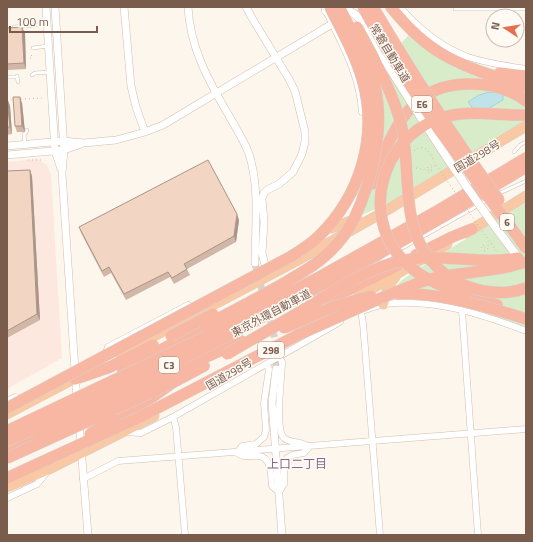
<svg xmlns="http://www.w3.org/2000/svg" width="533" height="542" font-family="'Titillium Web','Noto Sans JP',sans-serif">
  <rect width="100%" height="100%" fill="#fdf6ec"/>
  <path fill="#fde8e0" d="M 38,159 L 47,165 L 51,175 L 62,358 L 7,389 L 7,162 Z"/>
  <path fill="#d8ecc9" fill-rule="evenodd" d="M 415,28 C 423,34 431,41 440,47 C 461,61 500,73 526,74 L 526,121 L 399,198 L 362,215 L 356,194 L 364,141 L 361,87 ZM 479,95 L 490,107 L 482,112 L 468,102 Z
    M 526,203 L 526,327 L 480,313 L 440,303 L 408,300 L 392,291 L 402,280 L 441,254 Z"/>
  <path fill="#bfe3e8" stroke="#a5d3da" d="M 489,92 L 501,93 L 503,96 L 503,100 L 482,112 L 476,112 L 468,102 L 479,95 Z"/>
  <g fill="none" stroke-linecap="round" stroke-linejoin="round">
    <path stroke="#dcd0c4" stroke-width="7" stroke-dasharray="7 3.5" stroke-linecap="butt" d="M 255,263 L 264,298
      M 268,310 L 276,344 L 276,369"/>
    <defs>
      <path id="service" d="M 455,7 L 455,9 L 526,9
        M 14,27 L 47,24
        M 33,48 L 48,46
        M 32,75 L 35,73 L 50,72
        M 17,76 L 18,82
        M 7,77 L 16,77
        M 25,145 L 24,134 L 26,133 L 27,130
        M 514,152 L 520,145 L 526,142
        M 498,194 L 526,181
        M 399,250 L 488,200
        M 379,263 L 394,253"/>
      <path id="minor" d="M 324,7 C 340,40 360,74 362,112
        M 400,7 C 418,28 442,47 468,57 C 486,63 507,66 526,69
        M 365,310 C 371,308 378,305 385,304 C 432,298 482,314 526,331
        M 462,310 L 478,535
        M 361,312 L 363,323 L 380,535
        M 105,355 L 108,347 L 188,305
        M 266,364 L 269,369 L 264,403 L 266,430 L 264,437 L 256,444 L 242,446 L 237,453 C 248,459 248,455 259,456 C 272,458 271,476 272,486 L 279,492 L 284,484 L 284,464 L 287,458 L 292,455 L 304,453 L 309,447 C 300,440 291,444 284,438 C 274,429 282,376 282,362 L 279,356
        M 7,401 L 15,397 L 22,399
        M 173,417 L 176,427 L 185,535
        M 124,432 L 141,433 L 173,417 L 340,322
        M 83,479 L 118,461 L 526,429
        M 7,498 L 37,484 L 47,472"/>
      <path id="tertiary" d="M 46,7 L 55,151 L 61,169
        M 55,7 L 64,150 L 62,173 L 77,401
        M 124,7 L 131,86 L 136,107 L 145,132
        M 188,7 C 190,47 208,80 228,114 C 235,127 244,140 249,154 C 260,188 255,228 255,263
        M 246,7 L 252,18 L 289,79 L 295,91 L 305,132 L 305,142 L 302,154 L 293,172 L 279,184 L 267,190 L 264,193 L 262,198 L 264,222 L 262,253 L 265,265
        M 7,146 L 63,141 L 84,143 L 116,140 L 145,132 L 163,125 L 332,24
        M 7,155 L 64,150 L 81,144
        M 276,369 L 272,403 L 282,535
        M 79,422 L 88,535"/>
      <path id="secondary" d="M 326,11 C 334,12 344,10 351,12 C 364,17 377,47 384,59"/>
      <path id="trunk" d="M 331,228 L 357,219
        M 466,233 L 526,196
        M 358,297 L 447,244
        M 383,304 L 389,285 L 395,277
        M 120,354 L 300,259 L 387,210 L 526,126
        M 7,414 L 81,375
        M 7,487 L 49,469 L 154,416"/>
      <path id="motorway" d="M 391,7 C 406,26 424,44 446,56 C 471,70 499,78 526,87
        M 500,73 L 526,76
        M 372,184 C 391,135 408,82 471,84 C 491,84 510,89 526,101
        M 416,255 L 452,237 L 472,229
        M 323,275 L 439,210 L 526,158
        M 327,282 L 401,242 L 526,167
        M 465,294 L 497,305
        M 324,302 L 398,265
        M 123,371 L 206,325
        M 167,375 L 241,341
        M 75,379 L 110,367 L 153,345
        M 113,420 L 154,396 L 172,383 L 204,366
        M 7,454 L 38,436
        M 7,478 L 33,466"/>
    </defs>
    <use href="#service" stroke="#d1beb0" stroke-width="4"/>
    <use href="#minor" stroke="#d1beb0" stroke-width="7"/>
    <use href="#tertiary" stroke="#d1beb0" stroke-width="8"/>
    <use href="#secondary" stroke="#d6c0b0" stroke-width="9"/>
    <use href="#trunk" stroke="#dad1cd" stroke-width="11"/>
    <use href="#motorway" stroke="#dad1cd" stroke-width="12"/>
    <path stroke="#d9b8a5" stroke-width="1" stroke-dasharray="1 3" stroke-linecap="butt" d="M 30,58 L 32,58 L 31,53
      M 7,99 L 10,100 L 14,100
      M 21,99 L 45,98
      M 28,160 L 41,160
      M 432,170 L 429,173 L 427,171 L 436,165
      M 484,245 L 481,247 L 483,249 L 492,243"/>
    <use href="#service" stroke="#fff" stroke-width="3"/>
    <use href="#minor" stroke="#fff" stroke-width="6"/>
    <use href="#tertiary" stroke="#fff" stroke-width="7"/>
    <use href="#secondary" stroke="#fff" stroke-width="8"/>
    <use href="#trunk" stroke="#f9c8a4" stroke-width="10"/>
    <use href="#motorway" stroke="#f7b7a3" stroke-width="11"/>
    <defs>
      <path id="secondary-bridge" d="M 384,59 C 427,128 471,197 521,261"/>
      <path id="motorway-bridge" d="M 363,7 L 387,50 L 439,130 L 526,248
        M 373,7 C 412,73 454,138 499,200
        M 357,27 C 374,59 392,90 401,124 C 413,173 397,230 438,268 C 446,276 455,282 466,286 C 485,293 507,295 526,288
        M 398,294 C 436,292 489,307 526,319
        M 465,294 C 441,286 417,277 400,257 C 362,212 382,142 435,120 C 464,108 496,116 526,115
        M 206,325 C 233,311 260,297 286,282 C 297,275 309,269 319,261 C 333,250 346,235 354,219 C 372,181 385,128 375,87 C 368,59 352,33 339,7
        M 284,328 L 335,306 L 371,296
        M 171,336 L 213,314
        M 227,354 C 252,339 278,325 303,310 C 336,290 368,267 406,260 C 443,253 481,265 518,258
        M 7,408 L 290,257 C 300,251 311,244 319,236 C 360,196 378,137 363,82 C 356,56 342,31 330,7
        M 7,431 L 203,338 L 323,275
        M 90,434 L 113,420
        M 38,436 L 167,375
        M 7,441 L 159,371 L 237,331 L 327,282
        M 7,458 L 172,383
        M 33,466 L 140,417 L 300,334 L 381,298 L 421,282 L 438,277 L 503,268 L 526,262"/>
    </defs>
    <use href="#secondary-bridge" stroke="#d6c0b0" stroke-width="9" stroke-linecap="butt"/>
    <use href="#motorway-bridge" stroke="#dad1cd" stroke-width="12" stroke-linecap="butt"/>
    <path stroke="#d9b8a5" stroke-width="1" stroke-dasharray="1 3" stroke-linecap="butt" d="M 414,151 C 425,141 432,156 436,165 L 497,252
      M 416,168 L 423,170 L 432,165
      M 484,251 L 490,247"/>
    <use href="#secondary-bridge" stroke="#fff" stroke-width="8"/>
    <use href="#motorway-bridge" stroke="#f7b7a3" stroke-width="11"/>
  </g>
  <path fill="#d1b7a8" d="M 7,28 L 25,33 L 26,69 L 8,70 L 7,68 Z
    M 7,98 L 10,106 L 12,134 L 7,135 Z
    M 22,103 L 25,132 L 17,132 L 15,126 Z
    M 30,170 L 32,176 L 40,320 L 7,338 L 7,171 Z
    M 239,220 L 236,242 L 187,269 L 190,275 L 174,284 L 170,277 L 126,300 L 111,273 L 104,277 L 81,233 L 79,227 Z"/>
  <path fill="#aa9588" d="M 22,27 L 25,33 L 26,69 L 24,63 Z
    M 20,97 L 22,103 L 25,132 L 22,126 Z
    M 7,98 L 10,106 L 12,134 L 10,127 Z
    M 30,170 L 32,176 L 40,320 L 37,314 Z
    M 237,214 L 239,220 L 236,242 L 234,236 Z"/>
  <path fill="#f3d5c3" stroke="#aa9588" d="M 22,27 L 24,63 L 7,64 L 7,28 Z
    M 13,97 L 20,97 L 22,126 L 15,126 Z
    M 7,99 L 10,127 L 7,127 Z
    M 208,160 L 237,214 L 234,236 L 184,264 L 187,269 L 172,278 L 168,272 L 124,294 L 109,267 L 102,271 L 79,227 Z
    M 30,170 L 37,314 L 7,331 L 7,171 Z"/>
  <g text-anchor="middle" stroke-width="3" stroke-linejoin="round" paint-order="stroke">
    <g fill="#fffaf3" stroke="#a28b7f" stroke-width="1">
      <rect x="412" y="96" width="20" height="16" rx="3"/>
      <rect x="500" y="214" width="14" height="16" rx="3"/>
      <rect x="258" y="342" width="26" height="16" rx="3"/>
      <rect x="159" y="357" width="20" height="16" rx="3"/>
    </g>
    <g font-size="10" font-weight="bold" fill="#7a5c4d">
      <text x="422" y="108">E6</text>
      <text x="507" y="226">6</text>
      <text x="271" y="354">298</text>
      <text x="169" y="369">C3</text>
    </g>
    <g font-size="11" fill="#7a5c4d" stroke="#fffaf3">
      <text transform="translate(390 53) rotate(59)" y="4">常磐自動車道</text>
      <text transform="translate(477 156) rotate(-31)" y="4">国道298号</text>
      <text transform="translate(271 313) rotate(-28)" y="4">東京外環自動車道</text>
      <text transform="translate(229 374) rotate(-30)" y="4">国道298号</text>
    </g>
    <g font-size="12" fill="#846695" stroke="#fffaf3">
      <text x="297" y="468">上口二丁目</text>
    </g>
  </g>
  <rect width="533" height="542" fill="none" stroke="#7a5c4d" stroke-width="16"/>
  <g transform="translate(505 28) rotate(282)"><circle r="19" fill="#fffaf3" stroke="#cabbb1"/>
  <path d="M0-3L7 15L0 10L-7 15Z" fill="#e76f51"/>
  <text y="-6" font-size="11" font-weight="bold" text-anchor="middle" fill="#7a5c4d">N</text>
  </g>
  <path d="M10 26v6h87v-6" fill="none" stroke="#7a5c4d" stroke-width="2"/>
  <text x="16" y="26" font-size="12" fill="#7a5c4d" stroke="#fffaf3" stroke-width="3" paint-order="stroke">100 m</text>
</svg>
